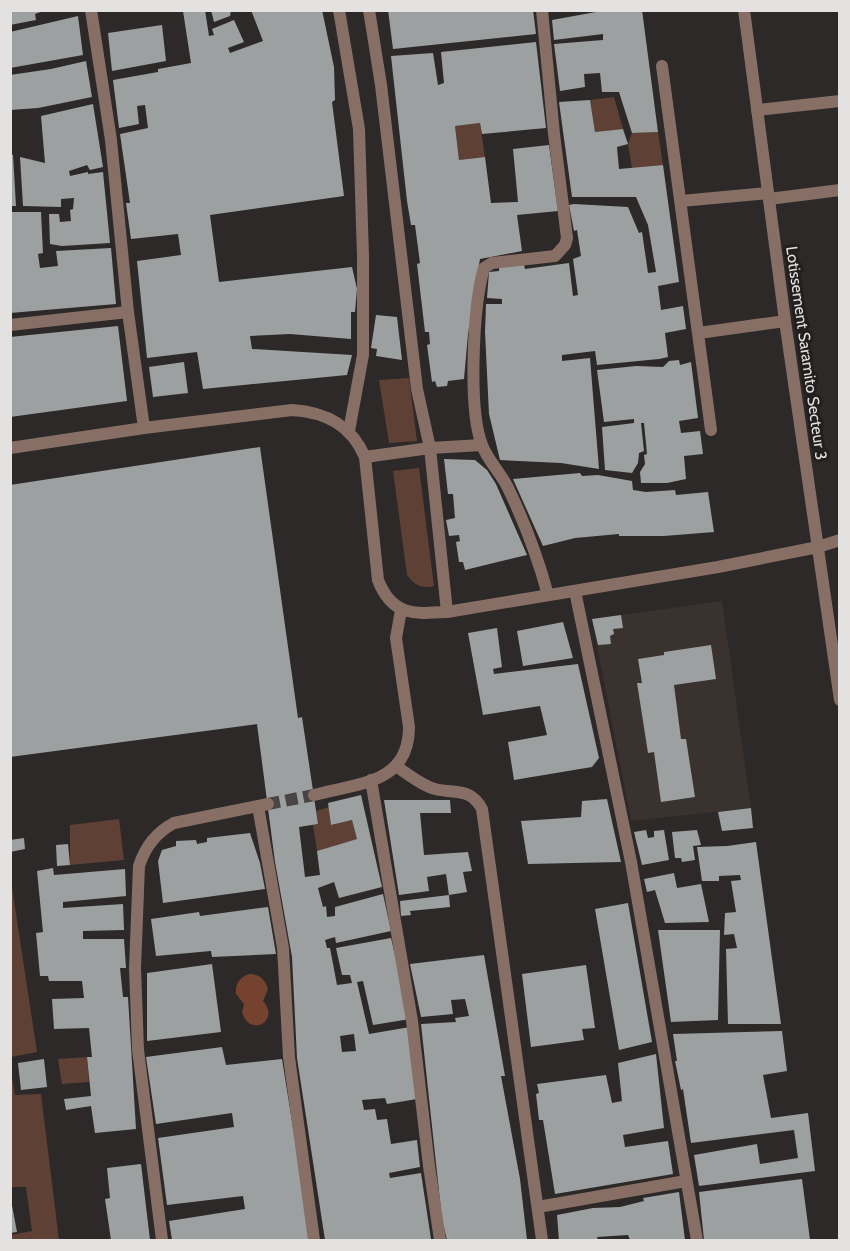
<svg xmlns="http://www.w3.org/2000/svg" width="850" height="1251" font-family="Cabin,sans-serif">
  <rect width="100%" height="100%" fill="#2c2928"/>
  <path fill="#3a322f" d="M 722,601 L 751,808 L 631,821 L 592,619 Z"/>
  <path fill="#5f4034" d="M 614,97 L 623,129 L 595,132 L 590,100 Z
    M 480,123 L 485,157 L 459,160 L 455,126 Z
    M 658,132 L 663,165 L 632,168 L 628,144 L 632,133 Z
    M 409,378 L 417,441 L 389,443 L 379,380 Z
    M 419,468 L 434,586 C 422,589 414,585 407,575 L 393,471 Z
    M 329,807 L 331,825 L 352,820 L 357,839 L 317,851 L 313,825 L 318,824 L 316,811 Z
    M 119,819 L 124,860 L 70,865 L 70,825 Z
    M 11,881 L 37,1052 L 11,1057 L 10,1057 Z
    M 87,1057 L 89,1082 L 62,1084 L 58,1059 Z
    M 10,1067 L 15,1095 L 41,1094 L 59,1240 L 11,1240 L 11,1235 L 32,1231 L 26,1187 L 11,1187 Z"/>
  <path fill="#75422f" d="M 249,974 C 259,974 265,979 268,989 L 263,1001 C 281,1020 250,1039 242,1012 L 244,1004 L 236,994 C 235,984 239,978 249,974 Z"/>
  <path fill="#9ca0a1" fill-rule="evenodd" d="M 10,10 L 43,10 L 43,11 L 35,14 L 36,20 L 10,25 Z
    M 205,10 L 209,36 L 214,35 L 212,29 L 234,20 L 244,42 L 228,48 L 230,53 L 263,41 L 251,10 L 322,10 L 334,67 L 335,100 L 332,102 L 344,196 L 210,215 L 219,282 L 352,267 L 357,289 L 355,312 L 351,312 L 351,339 L 290,334 L 250,336 L 252,349 L 352,355 L 347,375 L 203,389 L 197,352 L 147,358 L 137,261 L 181,255 L 178,234 L 131,239 L 126,203 L 130,203 L 120,134 L 148,128 L 145,105 L 137,106 L 139,124 L 119,128 L 113,80 L 158,72 L 158,69 L 191,63 L 183,11 Z
    M 211,10 L 231,10 L 230,16 L 214,22 Z
    M 388,10 L 533,10 L 536,34 L 393,49 Z
    M 607,10 L 642,10 L 658,132 L 632,133 L 619,92 L 602,92 L 600,73 L 584,74 L 585,87 L 560,91 L 554,44 L 603,40 L 603,34 L 554,40 L 552,20 Z
    M 78,16 L 83,55 L 10,68 L 10,32 Z
    M 162,25 L 166,61 L 112,71 L 108,33 Z
    M 536,42 L 546,128 L 482,134 L 480,123 L 455,126 L 459,160 L 485,157 L 491,203 L 518,202 L 513,149 L 549,145 L 558,211 L 517,215 L 522,251 L 480,259 L 468,334 L 464,379 L 448,381 L 447,386 L 437,387 L 435,381 L 432,382 L 427,345 L 430,344 L 429,332 L 425,332 L 417,264 L 420,263 L 415,225 L 411,225 L 407,201 L 391,56 L 433,53 L 438,85 L 444,83 L 441,52 Z
    M 86,61 L 92,97 L 38,108 L 10,110 L 10,75 L 51,69 Z
    M 590,100 L 595,132 L 623,129 L 628,144 L 617,147 L 619,169 L 663,165 L 679,282 L 658,286 L 661,310 L 683,306 L 686,329 L 665,333 L 668,357 L 659,359 L 597,365 L 595,351 L 562,355 L 562,361 L 590,358 L 599,469 L 561,463 L 500,460 L 489,414 L 485,332 L 486,304 L 502,304 L 502,299 L 487,298 L 489,272 L 499,271 L 499,267 L 524,265 L 525,269 L 569,263 L 573,296 L 578,295 L 573,259 L 581,256 L 577,230 L 574,231 L 569,205 L 574,204 L 628,207 L 639,233 L 642,232 L 648,273 L 656,272 L 648,225 L 636,197 L 572,197 L 559,102 Z
    M 93,104 L 103,167 L 90,170 L 87,165 L 69,171 L 70,176 L 88,172 L 88,174 L 103,172 L 110,243 L 62,246 L 50,244 L 49,214 L 59,214 L 60,222 L 71,221 L 70,210 L 73,209 L 74,198 L 61,199 L 61,207 L 23,206 L 20,157 L 45,163 L 41,116 Z
    M 10,154 L 13,155 L 16,206 L 10,206 Z
    M 10,212 L 41,212 L 43,253 L 38,254 L 40,268 L 58,266 L 56,251 L 111,248 L 116,304 L 10,313 Z
    M 376,315 L 397,317 L 402,360 L 376,356 L 377,349 L 371,348 Z
    M 118,326 L 127,401 L 10,417 L 10,337 Z
    M 679,360 L 680,365 L 691,362 L 698,418 L 679,421 L 681,433 L 700,431 L 703,454 L 684,456 L 686,479 L 667,483 L 641,483 L 640,472 L 645,464 L 644,455 L 647,454 L 644,423 L 641,423 L 644,451 L 639,453 L 638,463 L 632,473 L 605,470 L 602,427 L 634,423 L 634,419 L 604,422 L 597,370 L 636,366 L 663,367 L 669,361 Z
    M 184,362 L 188,393 L 153,397 L 149,367 Z
    M 260,447 L 298,718 L 302,717 L 318,824 L 299,827 L 305,877 L 320,875 L 317,851 L 357,839 L 352,820 L 331,825 L 328,803 L 361,795 L 382,887 L 339,898 L 334,882 L 318,888 L 323,907 L 326,906 L 327,917 L 335,916 L 335,907 L 383,894 L 391,931 L 336,943 L 335,937 L 325,940 L 327,948 L 330,948 L 337,985 L 352,983 L 350,975 L 342,975 L 336,948 L 391,938 L 410,1019 L 373,1025 L 363,981 L 357,982 L 369,1034 L 410,1027 L 417,1099 L 387,1104 L 385,1098 L 362,1100 L 364,1110 L 375,1109 L 377,1120 L 387,1119 L 391,1144 L 417,1140 L 420,1167 L 389,1173 L 390,1178 L 421,1173 L 431,1239 L 422,1240 L 325,1240 L 297,1058 L 292,957 L 275,862 L 257,724 L 10,757 L 10,485 ZM 354,1034 L 356,1051 L 342,1052 L 340,1036 Z
    M 444,459 L 475,460 L 487,470 L 496,484 L 527,555 L 465,570 L 463,562 L 459,562 L 456,542 L 460,541 L 459,535 L 449,536 L 446,520 L 455,518 L 453,494 L 448,494 Z
    M 580,473 L 582,476 L 598,475 L 632,481 L 633,490 L 646,492 L 675,490 L 676,495 L 708,492 L 714,532 L 664,536 L 619,536 L 619,534 L 575,538 L 543,546 L 513,479 Z
    M 621,615 L 623,628 L 613,629 L 614,634 L 610,636 L 611,644 L 598,645 L 592,619 Z
    M 563,622 L 573,658 L 523,666 L 517,631 Z
    M 497,628 L 502,667 L 493,669 L 494,674 L 578,664 L 599,758 L 592,767 L 514,780 L 508,742 L 547,735 L 540,706 L 483,715 L 468,633 Z
    M 711,645 L 716,679 L 674,685 L 681,739 L 686,739 L 695,797 L 661,802 L 654,752 L 648,753 L 637,683 L 642,683 L 638,659 L 664,655 L 664,652 Z
    M 607,799 L 621,862 L 528,864 L 521,821 L 581,817 L 582,801 Z
    M 384,800 L 450,800 L 451,813 L 420,813 L 424,855 L 468,852 L 472,871 L 463,872 L 467,892 L 449,895 L 450,907 L 410,911 L 411,915 L 401,916 L 400,901 L 449,895 L 446,874 L 427,877 L 429,891 L 399,895 Z
    M 751,808 L 753,828 L 722,831 L 718,812 Z
    M 646,830 L 648,838 L 654,837 L 654,831 L 664,830 L 669,860 L 642,865 L 634,832 Z
    M 697,830 L 701,845 L 693,846 L 695,860 L 682,862 L 681,858 L 675,858 L 672,832 Z
    M 250,833 L 260,863 L 265,889 L 163,903 L 158,861 L 162,850 L 176,846 L 176,841 L 196,840 L 197,844 L 207,842 L 207,838 Z
    M 24,838 L 25,849 L 10,852 L 10,840 Z
    M 756,842 L 781,1024 L 728,1024 L 726,949 L 737,948 L 734,934 L 724,935 L 725,913 L 736,912 L 731,881 L 741,880 L 740,875 L 719,876 L 719,881 L 702,881 L 697,847 L 727,846 Z
    M 68,844 L 70,865 L 57,866 L 56,845 Z
    M 53,868 L 54,875 L 125,869 L 126,896 L 63,902 L 63,908 L 123,904 L 124,930 L 83,931 L 83,939 L 124,939 L 126,968 L 120,968 L 123,997 L 128,997 L 136,1129 L 95,1133 L 91,1106 L 66,1110 L 64,1099 L 91,1096 L 87,1057 L 92,1057 L 89,1028 L 54,1029 L 52,999 L 84,998 L 82,981 L 49,981 L 48,976 L 40,976 L 36,933 L 43,932 L 37,871 Z
    M 674,873 L 677,888 L 701,884 L 709,922 L 665,923 L 655,890 L 647,892 L 644,879 Z
    M 628,903 L 652,1042 L 619,1050 L 595,909 Z
    M 268,907 L 276,954 L 212,957 L 211,951 L 156,956 L 151,919 L 199,912 L 200,916 Z
    M 658,930 L 720,930 L 718,1020 L 671,1022 Z
    M 484,955 L 505,1076 L 501,1076 L 520,1179 L 527,1240 L 447,1240 L 442,1219 L 421,1024 L 456,1022 L 455,1018 L 469,1016 L 465,999 L 451,1000 L 453,1014 L 421,1017 L 410,964 Z
    M 212,964 L 221,1032 L 147,1041 L 147,973 Z
    M 586,965 L 595,1028 L 582,1029 L 584,1040 L 531,1047 L 522,974 Z
    M 782,1031 L 787,1071 L 763,1075 L 771,1118 L 808,1113 L 815,1171 L 699,1186 L 694,1155 L 757,1144 L 760,1164 L 798,1158 L 794,1130 L 691,1143 L 683,1089 L 681,1090 L 675,1061 L 677,1061 L 673,1034 Z
    M 222,1047 L 226,1065 L 282,1059 L 305,1203 L 309,1240 L 172,1240 L 169,1221 L 245,1209 L 243,1196 L 167,1205 L 158,1138 L 234,1127 L 232,1113 L 156,1124 L 146,1057 Z
    M 656,1054 L 664,1128 L 623,1135 L 625,1147 L 668,1141 L 673,1174 L 555,1194 L 543,1120 L 539,1120 L 536,1094 L 539,1093 L 537,1084 L 606,1075 L 612,1103 L 622,1101 L 618,1063 Z
    M 44,1059 L 47,1087 L 21,1090 L 18,1063 Z
    M 141,1164 L 150,1240 L 111,1240 L 105,1199 L 110,1198 L 107,1168 Z
    M 802,1179 L 810,1240 L 704,1240 L 699,1192 Z
    M 679,1192 L 685,1240 L 630,1240 L 628,1235 L 597,1237 L 598,1240 L 559,1240 L 557,1215 L 593,1208 L 620,1207 L 644,1201 L 643,1198 Z
    M 10,1195 L 17,1232 L 10,1233 Z"/>
  <g fill="none" stroke-linecap="round" stroke-linejoin="round">
    <path stroke="#484544" stroke-width="12" stroke-dasharray="12 6" stroke-linecap="butt" d="M 268,804 L 314,795"/>
    <path stroke="#886f65" stroke-width="12" d="M 662,66 L 711,430
      M 681,201 L 768,193
      M 699,333 L 785,321"/>
    <path stroke="#886f65" stroke-width="12" d="M 91,10 L 111,140 L 128,312 L 144,428
      M 339,10 L 359,129 L 363,256 L 363,355 L 349,431
      M 369,10 L 381,85 L 417,389 L 430,448 L 447,612
      M 542,10 L 554,134 L 567,238 L 565,245 L 555,256 L 492,263 L 484,268 C 473,306 468,409 482,445 C 488,461 501,473 508,488 C 525,523 538,558 548,595
      M 757,110 L 840,101
      M 769,199 L 840,190
      M 10,325 L 128,312
      M 365,457 L 430,448 L 482,445
      M 818,547 L 840,540
      M 575,591 L 631,862 L 697,1240
      M 397,767 C 408,774 422,786 435,789 C 455,794 470,787 482,809 L 542,1240
      M 371,780 L 412,1021 L 429,1166 L 440,1240
      M 314,795 C 358,783 409,784 409,727 L 396,638 L 401,610
      M 258,806 L 283,948 L 289,1057 L 314,1240
      M 538,1207 L 686,1181
      M 162,1240 L 138,1050 L 135,968 L 139,866 C 145,847 157,832 174,823 L 268,804"/>
    <path stroke="#886f65" stroke-width="12" d="M 744,10 L 785,321 L 840,700
      M 10,448 L 144,428 L 292,410 C 326,412 351,425 365,457 L 378,580 C 392,616 414,614 447,612 L 718,567 L 818,547"/>
  </g>
  <g text-anchor="middle" stroke-width="6" stroke-linejoin="round" paint-order="stroke">
    <g font-size="16" fill="#e4e2e1" stroke="#221f1e">
      <text transform="translate(807 353) rotate(82)" y="6">Lotissement Saramito Secteur 3</text>
    </g>
  </g>
  <rect width="850" height="1251" fill="none" stroke="#e4e2e1" stroke-width="24"/>
</svg>
